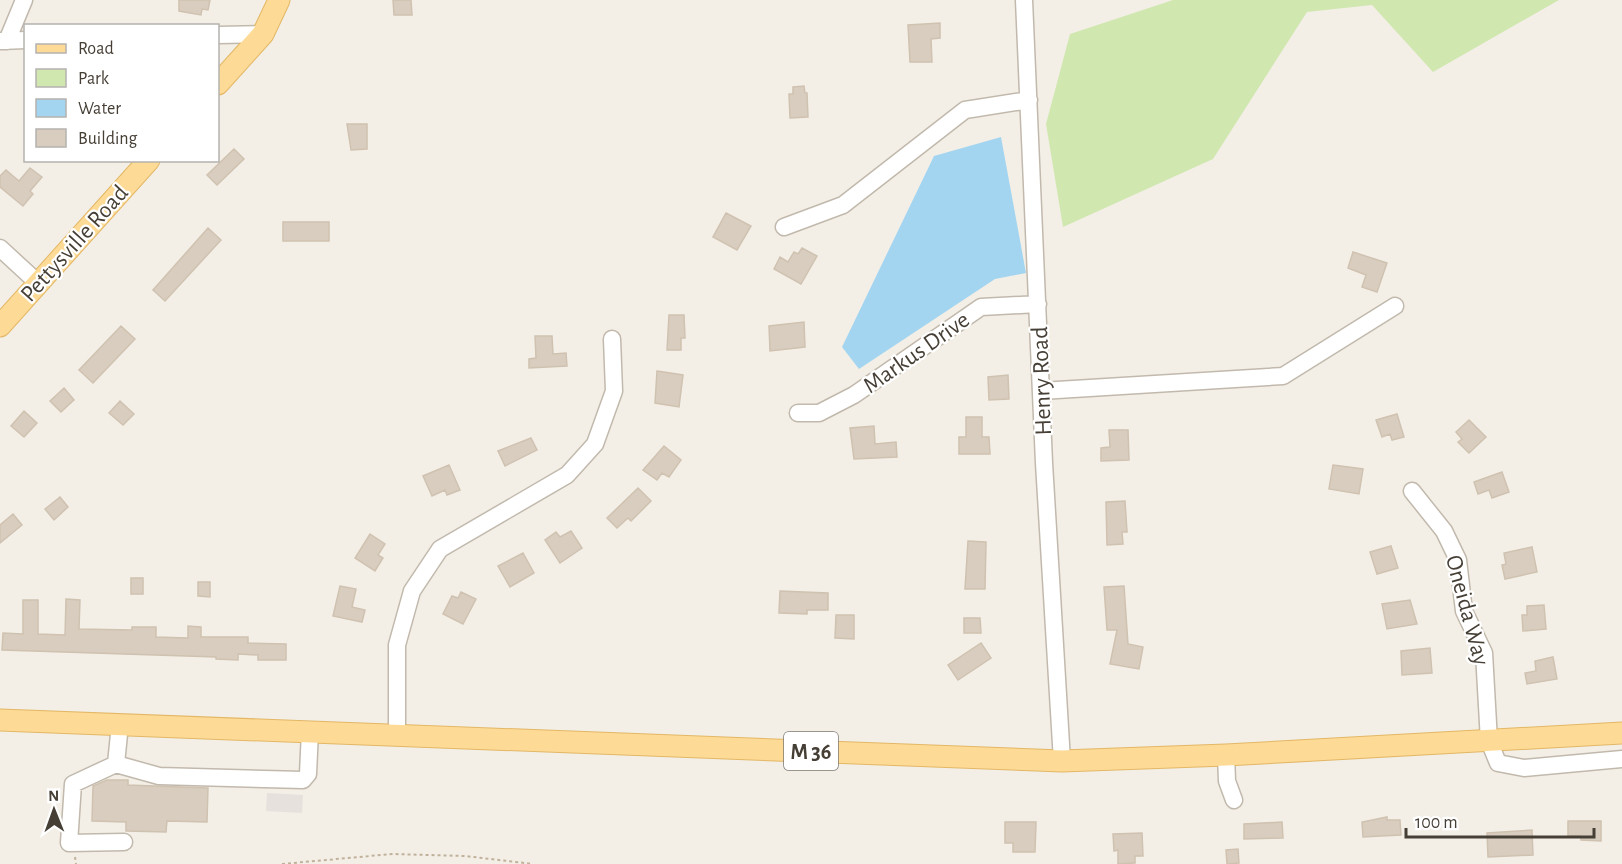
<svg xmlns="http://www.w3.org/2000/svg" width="1622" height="864" font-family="'Alegreya Sans',sans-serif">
  <rect width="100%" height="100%" fill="#f3efe7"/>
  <path fill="#e6e1dc" d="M 267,793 L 303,795 L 302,813 L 266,811 Z"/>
  <path fill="#d1e7b0" d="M 1173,0 L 1559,0 L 1433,72 L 1372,5 L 1307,12 L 1213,159 L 1063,227 L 1046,124 L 1070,34 Z"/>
  <path fill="#a4d5f0" d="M 1001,137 L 1026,273 L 995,279 L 859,369 L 842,347 L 934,156 Z"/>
  <path fill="#d8cdbf" stroke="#d0c2b0" stroke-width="1.5" d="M 179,0 L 210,0 L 208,10 L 202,9 L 201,15 L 179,11 Z
    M 393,0 L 411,0 L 412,15 L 394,15 Z
    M 940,23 L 940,38 L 931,39 L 932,62 L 910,62 L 908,25 Z
    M 804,86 L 805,93 L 807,93 L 808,117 L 790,118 L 789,94 L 793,94 L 793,87 Z
    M 347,124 L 367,124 L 367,149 L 351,150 Z
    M 234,149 L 244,159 L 217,185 L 207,175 Z
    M 30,168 L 42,177 L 30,191 L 33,194 L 23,206 L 0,187 L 0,176 L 6,170 L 19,181 Z
    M 726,213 L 751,226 L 737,250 L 713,237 Z
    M 283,222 L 329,222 L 329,241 L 283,241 Z
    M 208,228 L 221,240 L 165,301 L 153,290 Z
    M 802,248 L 817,256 L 801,284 L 774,269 L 780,257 L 788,262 L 794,252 L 798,254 Z
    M 1353,252 L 1387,263 L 1377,292 L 1362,287 L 1366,275 L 1348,268 Z
    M 669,315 L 684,315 L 685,338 L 681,338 L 681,350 L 667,350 Z
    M 804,322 L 805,347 L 770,351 L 769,326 Z
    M 121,326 L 135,339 L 93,383 L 79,370 Z
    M 535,336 L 552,336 L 553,354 L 566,353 L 567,366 L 529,368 L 529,359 L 536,358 Z
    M 657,371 L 683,375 L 679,407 L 655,403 Z
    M 1008,375 L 1009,399 L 989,400 L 988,377 Z
    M 64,388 L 74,400 L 61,412 L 50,401 Z
    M 120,401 L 134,414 L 123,425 L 109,413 Z
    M 24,411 L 37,423 L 24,437 L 11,426 Z
    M 1397,414 L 1404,437 L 1392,440 L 1390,434 L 1382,437 L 1376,420 Z
    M 966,417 L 982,417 L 982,437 L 989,437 L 990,454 L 959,454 L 959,437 L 966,437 Z
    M 1469,420 L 1486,437 L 1469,453 L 1458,442 L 1462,439 L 1456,432 Z
    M 874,426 L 875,444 L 896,442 L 897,457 L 854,459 L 850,428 Z
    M 1109,430 L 1128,430 L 1129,460 L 1101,461 L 1101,448 L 1110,447 Z
    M 531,438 L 537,450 L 505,466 L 498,451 Z
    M 664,446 L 681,460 L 669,477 L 662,473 L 657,480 L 643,470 Z
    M 449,465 L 460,490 L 447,495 L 445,490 L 432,496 L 423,476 Z
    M 1333,465 L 1363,469 L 1359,494 L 1329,489 Z
    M 1502,472 L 1509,492 L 1492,498 L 1489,490 L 1478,494 L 1474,482 Z
    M 638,488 L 651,501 L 631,521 L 628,518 L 617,528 L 607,518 Z
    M 60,497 L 68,507 L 54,520 L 45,509 Z
    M 1125,501 L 1127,532 L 1122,532 L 1123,544 L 1107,545 L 1106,502 Z
    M 13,514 L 22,525 L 0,543 L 0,525 Z
    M 571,531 L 582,548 L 560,563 L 545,540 L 556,532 L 560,537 Z
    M 370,534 L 385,544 L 378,555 L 383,558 L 375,571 L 355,558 Z
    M 968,541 L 986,542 L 985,589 L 965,589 Z
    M 1391,546 L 1398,568 L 1377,574 L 1370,552 Z
    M 1532,547 L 1537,572 L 1505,579 L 1502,565 L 1506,564 L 1504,553 Z
    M 523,553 L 534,573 L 510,587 L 498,566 Z
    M 131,578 L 143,578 L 143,594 L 131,594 Z
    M 198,582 L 210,582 L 210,597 L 198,596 Z
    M 340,586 L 356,589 L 352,607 L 365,610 L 362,622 L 333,616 Z
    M 1124,586 L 1128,644 L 1143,647 L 1139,669 L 1110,664 L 1117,630 L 1107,630 L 1104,587 Z
    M 780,591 L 828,593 L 828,610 L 807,610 L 807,614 L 779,613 Z
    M 461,592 L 476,599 L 463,624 L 443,614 L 452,596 L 458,598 Z
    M 66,599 L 80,600 L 79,629 L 132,630 L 132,627 L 156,627 L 156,637 L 188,638 L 188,626 L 201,627 L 201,637 L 248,637 L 248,643 L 286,644 L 286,660 L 258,660 L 258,655 L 238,654 L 238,660 L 216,659 L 216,657 L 2,650 L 3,633 L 23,634 L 23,600 L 38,600 L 38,634 L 65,635 Z
    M 1410,600 L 1417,624 L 1387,629 L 1382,604 Z
    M 1544,605 L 1546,629 L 1523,631 L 1522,615 L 1527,615 L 1527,606 Z
    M 836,615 L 854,615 L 854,639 L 835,638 Z
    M 964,618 L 980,618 L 981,633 L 964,633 Z
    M 981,643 L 991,658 L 958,680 L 948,665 Z
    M 1430,648 L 1432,673 L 1402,675 L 1401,651 Z
    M 1553,657 L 1557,679 L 1527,684 L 1525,673 L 1536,671 L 1535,661 Z
    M 107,780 L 128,780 L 128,785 L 208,788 L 207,822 L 167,821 L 166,832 L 126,831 L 126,822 L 92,821 L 93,786 Z
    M 1387,817 L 1387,820 L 1400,820 L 1401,835 L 1363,837 L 1362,822 Z
    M 1568,821 L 1601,821 L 1601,841 L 1581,840 L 1581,836 L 1568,836 Z
    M 1005,822 L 1036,822 L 1035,852 L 1013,852 L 1013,843 L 1005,843 Z
    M 1282,822 L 1283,838 L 1244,839 L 1244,824 Z
    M 1532,830 L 1533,855 L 1488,857 L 1487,833 Z
    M 1142,833 L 1143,856 L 1135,856 L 1135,863 L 1118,864 L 1118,850 L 1114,851 L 1113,834 Z
    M 1238,849 L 1239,863 L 1227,864 L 1226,850 Z"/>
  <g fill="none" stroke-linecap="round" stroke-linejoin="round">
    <defs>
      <path id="minor" d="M 1024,0 L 1044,463 L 1062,761
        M 218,35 L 263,34
        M 0,41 L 26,40
        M 7,41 L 24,0
        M 784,227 L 843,205 L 965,110 L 1029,100
        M 0,248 L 38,283
        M 1041,391 L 1283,376 L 1395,306
        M 798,413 L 819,413 L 854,395 L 981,307 L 1038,304
        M 1412,491 L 1444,531 L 1458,560 L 1464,611 L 1484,653 L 1489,741 L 1498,763 L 1524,768 L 1622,759
        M 120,724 L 116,764 L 73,784 L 69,843 L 124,842
        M 397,735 L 397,645 L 412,591 L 440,549 L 567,475 L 595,444 L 614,391 L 612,339
        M 1226,755 L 1227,781 L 1234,800
        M 116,764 L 159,776 L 303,780 L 308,774 L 310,731"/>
      <path id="major" d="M 218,84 L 263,34 L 279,0
        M 0,326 L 149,160
        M 0,720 L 1062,761 L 1226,755 L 1622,733"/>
    </defs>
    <use href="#minor" stroke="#c2b9ad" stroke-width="19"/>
    <use href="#major" stroke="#e3b765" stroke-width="23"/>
    <path stroke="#c1b19b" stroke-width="2" stroke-dasharray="3 3" stroke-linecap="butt" d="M 75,857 L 76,864
      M 282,864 L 392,854 L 465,856 L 533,864"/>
    <use href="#minor" stroke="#fff" stroke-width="16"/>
    <use href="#major" stroke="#fdda96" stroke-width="21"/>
  </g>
  <g text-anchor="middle" stroke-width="4.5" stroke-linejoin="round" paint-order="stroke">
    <rect fill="#fff" stroke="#7e7972" stroke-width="1.5" x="784" y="732" width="54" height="38" rx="4.5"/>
    <g font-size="22" font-weight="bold" fill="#463f36">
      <text x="811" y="759">M 36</text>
    </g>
    <g font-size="24" fill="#463f36" stroke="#fff">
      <text transform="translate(74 243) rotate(-48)" y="8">Pettysville Road</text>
      <text transform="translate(916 352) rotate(-35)" y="8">Markus Drive</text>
      <text transform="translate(1041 381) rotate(-92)" y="8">Henry Road</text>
      <text transform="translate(1468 610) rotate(75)" y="8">Oneida Way</text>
    </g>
  </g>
  <rect x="24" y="24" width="195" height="138" fill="#ffffff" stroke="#b5b2af" stroke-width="1.5"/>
  <rect x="36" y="44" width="30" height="9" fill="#fdda96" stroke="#b5b2af" stroke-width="1.5"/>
  <text x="78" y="54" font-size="18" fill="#463f36">Road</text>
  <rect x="36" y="69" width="30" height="18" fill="#d1e7b0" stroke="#b5b2af" stroke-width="1.5"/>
  <text x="78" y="84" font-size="18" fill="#463f36">Park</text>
  <rect x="36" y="99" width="30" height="18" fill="#a4d5f0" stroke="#b5b2af" stroke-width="1.5"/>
  <text x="78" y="114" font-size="18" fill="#463f36">Water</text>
  <rect x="36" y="129" width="30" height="18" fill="#d8cdbf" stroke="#b5b2af" stroke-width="1.5"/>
  <text x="78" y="144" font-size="18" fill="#463f36">Building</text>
  <g transform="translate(54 810) rotate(359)" stroke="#ffffff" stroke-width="4.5" paint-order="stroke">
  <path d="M0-4.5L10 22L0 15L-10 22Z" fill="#463f36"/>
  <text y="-9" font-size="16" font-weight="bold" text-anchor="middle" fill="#463f36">N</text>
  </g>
  <path d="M1406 828v9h188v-9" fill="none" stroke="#463f36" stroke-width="3"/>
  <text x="1415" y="828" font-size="18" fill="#463f36" stroke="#ffffff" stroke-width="4.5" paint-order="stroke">100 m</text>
</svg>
